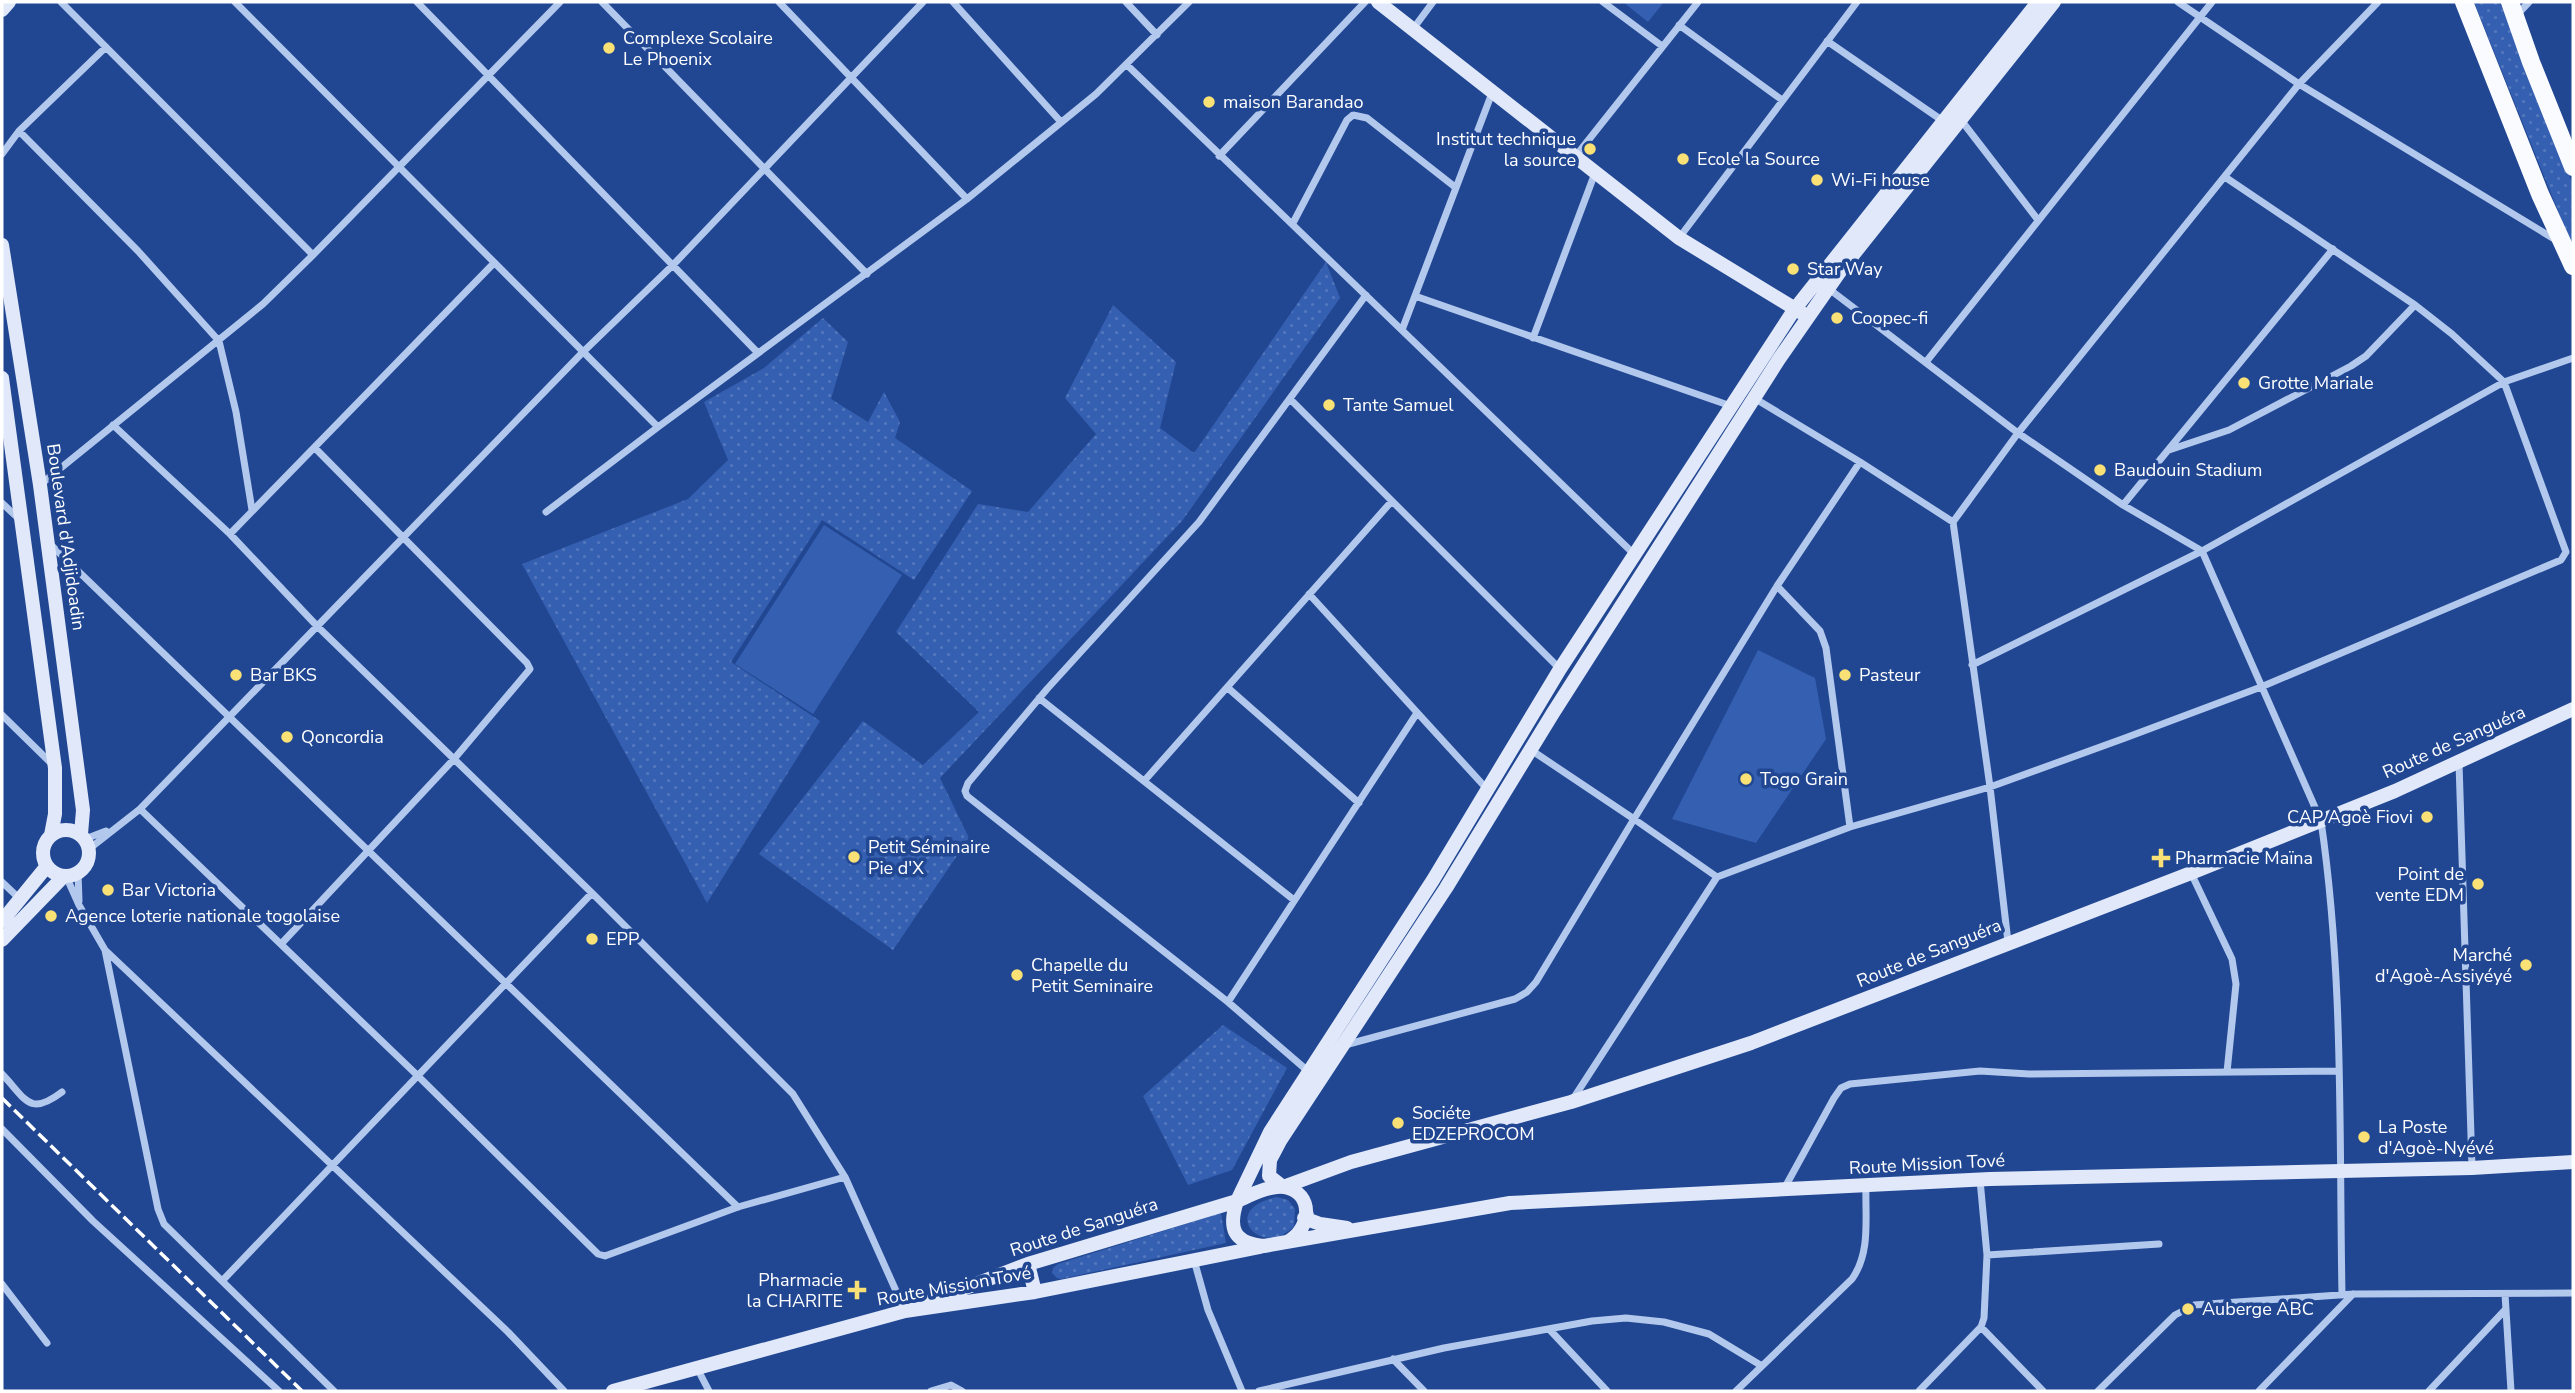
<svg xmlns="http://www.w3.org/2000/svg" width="2575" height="1393" font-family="'Nunito Sans',sans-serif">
  <defs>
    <pattern id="grass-dots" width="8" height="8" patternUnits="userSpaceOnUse" patternTransform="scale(1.75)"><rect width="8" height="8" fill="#355fb0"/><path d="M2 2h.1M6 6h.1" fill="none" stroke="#5377bc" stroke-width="1.8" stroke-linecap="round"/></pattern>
  </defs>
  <rect width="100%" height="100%" fill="#214793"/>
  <path fill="url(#grass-dots)" d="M 2474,2 L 2500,2 L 2573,185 L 2573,248 Z
    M 1326,262 L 1340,298 L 1182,521 L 940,778 L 969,838 L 893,950 L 759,854 L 863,721 L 923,765 L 979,712 L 896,632 L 978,504 L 1028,512 L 1096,434 L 1065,398 L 1113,305 L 1176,362 L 1160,428 L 1194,453 Z
    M 823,318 L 848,342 L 831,399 L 868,422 L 884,392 L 900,422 L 895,438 L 972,491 L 914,580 L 822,520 L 731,662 L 820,721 L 707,903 L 522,564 L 688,499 L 728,460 L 704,402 L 764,368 Z
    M 1223,1025 L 1287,1068 L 1232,1170 L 1188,1185 L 1143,1096 Z
    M 1277,1197 L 1288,1200 L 1295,1209 L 1294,1226 C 1263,1260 1216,1210 1277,1197 Z
    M 1221,1213 L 1226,1243 L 1061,1279 L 1057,1278 L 1052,1273 L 1053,1268 L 1058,1264 Z"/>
  <path fill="#355fb0" d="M 1623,2 L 1664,2 L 1648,22 Z
    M 824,525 L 902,575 L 813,714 L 735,664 Z
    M 1758,650 L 1815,678 L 1826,739 L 1756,843 L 1672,819 Z"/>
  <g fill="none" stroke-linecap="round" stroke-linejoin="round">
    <path stroke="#b3c8ed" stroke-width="7" d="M 61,2 L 313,255
      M 235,2 L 658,427 L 967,199 L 1096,94 L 1189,2
      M 417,2 L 758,353
      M 602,2 L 867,274
      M 779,2 L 967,199
      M 953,2 L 1061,122
      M 1126,2 L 1157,35
      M 1603,2 L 1662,46
      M 2178,2 L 2299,84 L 2556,240
      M 2515,17 L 2529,2
      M 1679,25 L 1782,100
      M 1413,29 L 1433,2
      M 1827,41 L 1943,121
      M 1127,65 L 1635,555
      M 1961,120 L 2038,220
      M 19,131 L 138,251 L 219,341 L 236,412 L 252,510
      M 2,154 L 19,131 L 106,47
      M 1219,156 L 1365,2
      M 1575,157 L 1698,2
      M 1293,223 L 1347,120 L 1353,115 L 1367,118 L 1455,187
      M 1679,238 L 1857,2
      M 1829,289 L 2018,433 L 2123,505 L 2202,551 L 2321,821 C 2344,977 2339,1137 2342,1295
      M 1415,296 L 1731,406
      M 1402,330 L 1492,93
      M 1533,338 L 1595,173
      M 1926,362 L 2212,2
      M 1754,398 L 1860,462 L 1953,522
      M 1290,399 L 1560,669
      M 113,425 L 230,534 L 317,626 L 592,893 L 793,1094 L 845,1177 L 905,1311
      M 2169,450 L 2229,430 L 2351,366 L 2366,356 L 2415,305
      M 41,484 L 263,304 L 313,255 L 560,2
      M 2,503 L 19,519
      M 2123,505 L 2333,249
      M 546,512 L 658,427
      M 230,534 L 494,263
      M 50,544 L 738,1207
      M 1777,586 L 1820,631 L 1826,648 L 1850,827
      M 1309,594 L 1486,788
      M 1972,665 L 2202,551 L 2504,382 L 2573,358
      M 1228,688 L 1359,803
      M 1039,698 L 1294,900
      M 2,715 L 54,766
      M 1531,750 L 1634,819 L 1777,586 L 1860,462
      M 2459,763 L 2472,1167
      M 1145,780 L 1391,502
      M 140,809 L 417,1075 L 598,1254 L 605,1256 L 738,1207 L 845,1177
      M 85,839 L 106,831
      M 89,849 L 140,809 L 582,353 L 673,265 L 923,2
      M 78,873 L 79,901
      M 2191,873 L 2232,959 L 2236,984 L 2227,1072
      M 66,876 L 79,905 L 105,950 L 158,1209 L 164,1224 L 334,1391
      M 2,882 L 21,900
      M 2008,942 L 1990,787 L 1953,522 L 2018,433 L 2299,84 L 2378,2
      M 282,943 L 454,759 L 530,669 L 527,663 L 315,448
      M 105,950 L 508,1332 L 564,1391
      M 1228,1002 L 1417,713
      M 1345,1045 L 1515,999 L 1527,992 L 1536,982 L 1634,819 L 1717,877
      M 1309,1072 L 1228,1002 L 967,796 L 965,791 L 968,783 L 1047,689 L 1199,522 L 1366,295
      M 2,1074 C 26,1099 29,1117 62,1092
      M 1573,1099 L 1717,877 L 1850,827 L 1990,787 L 2125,738 L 2261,687 L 2561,560 L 2566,552 L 2504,382 L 2452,334 L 2415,305 L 2225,177
      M 2,1129 L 93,1221 L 279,1391
      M 1784,1189 L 1834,1098 L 1841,1088 L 1850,1084 L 1980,1071 L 2029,1074 L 2339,1071
      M 1987,1255 L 2159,1244
      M 1194,1260 L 1208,1310 L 1242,1391
      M 223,1280 L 592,893
      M 2,1284 L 47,1343
      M 2505,1294 L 2511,1391
      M 1981,1327 L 2043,1391
      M 1549,1329 L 1607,1391
      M 1393,1359 L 1424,1391
      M 697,1368 L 709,1391
      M 931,1391 L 951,1385 L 962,1391
      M 1259,1391 L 1444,1348 L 1592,1321 L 1626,1318 L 1664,1322 L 1709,1334 L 1762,1366
      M 1736,1391 L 1852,1279 C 1871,1252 1865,1218 1866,1186
      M 1919,1391 L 1981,1327 L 1984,1318 L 1987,1255 L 1980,1180
      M 2098,1391 L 2175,1315 L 2194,1305 L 2353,1294 L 2573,1293
      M 2259,1391 L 2353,1294
      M 2429,1391 L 2505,1310"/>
    <path stroke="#e0e8fa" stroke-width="14" d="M 1378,2 L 1679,238 L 1802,313
      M 2,10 L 9,2
      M 2,245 L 40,485 L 83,810 L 81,834
      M 2,378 L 55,768 L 55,814 L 51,835
      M43 853a23 23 0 1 1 46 0a23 23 0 1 1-46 0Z
      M 2,921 L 47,866
      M 2,940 L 64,876
      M 1283,1187 L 1269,1176 L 1270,1160 L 1280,1141 L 1446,888 L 1553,713 L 1779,359 L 1841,270 L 2054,2
      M 1283,1187 L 1351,1162 L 1571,1102 L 1751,1043 L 2191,873 L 2395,791 L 2573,709
      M 1237,1201 L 1270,1132 L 1433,880 L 1560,669 L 1794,310 L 2038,2
      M 1307,1215 L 1304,1218 L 1320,1224 L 1347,1228
      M 1287,1242 C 1311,1230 1315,1193 1284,1187 C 1270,1185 1251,1195 1237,1201 C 1228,1228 1233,1243 1264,1246 L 1510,1203 L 1990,1179 L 2472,1168 L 2573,1162
      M 1028,1264 L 1035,1292
      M 929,1302 L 1028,1264 L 1237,1201
      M 613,1391 L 905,1311 L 1035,1292 L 1260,1247"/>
    <path stroke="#fafbff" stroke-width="18" d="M 2464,2 L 2540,194 L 2573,266
      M 2510,2 L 2531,62 L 2573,167"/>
    <path stroke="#fff" stroke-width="3.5" stroke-dasharray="12 5" stroke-linecap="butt" d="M 2,1098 L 302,1391"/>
  </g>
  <g fill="#fae175" stroke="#214793" stroke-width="2.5">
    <circle cx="609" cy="48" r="7"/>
    <circle cx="1209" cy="102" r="7"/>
    <circle cx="1590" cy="149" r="7"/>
    <circle cx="1683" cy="159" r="7"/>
    <circle cx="1817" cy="180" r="7"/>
    <circle cx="1793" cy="269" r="7"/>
    <circle cx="1837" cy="318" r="7"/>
    <circle cx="2244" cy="383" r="7"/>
    <circle cx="1329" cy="405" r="7"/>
    <circle cx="2100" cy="470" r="7"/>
    <circle cx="236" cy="675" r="7"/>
    <circle cx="1845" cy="675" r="7"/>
    <circle cx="287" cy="737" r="7"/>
    <circle cx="1746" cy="779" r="7"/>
    <circle cx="2427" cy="817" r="7"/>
    <circle cx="854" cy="857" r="7"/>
    <path d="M2157.5 847.5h7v7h7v7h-7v7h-7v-7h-7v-7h7z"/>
    <circle cx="2478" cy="884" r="7"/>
    <circle cx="108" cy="890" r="7"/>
    <circle cx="51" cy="916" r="7"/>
    <circle cx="592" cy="939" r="7"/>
    <circle cx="2526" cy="965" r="7"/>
    <circle cx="1017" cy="975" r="7"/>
    <circle cx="1398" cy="1123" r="7"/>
    <circle cx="2364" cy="1137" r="7"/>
    <path d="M853.5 1279.5h7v7h7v7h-7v7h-7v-7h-7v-7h7z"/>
    <circle cx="2188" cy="1309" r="7"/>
  </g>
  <g text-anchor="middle" stroke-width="7" stroke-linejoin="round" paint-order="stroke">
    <g font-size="18" fill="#fff" stroke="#214793" text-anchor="start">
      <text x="623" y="44">Complexe Scolaire<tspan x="623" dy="21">Le Phoenix</tspan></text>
      <text x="1223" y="108">maison Barandao</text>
      <text x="1576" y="145" text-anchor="end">Institut technique<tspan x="1576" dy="21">la source</tspan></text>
      <text x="1697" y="165">Ecole la Source</text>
      <text x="1831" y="186">Wi-Fi house</text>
      <text x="1807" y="275">Star Way</text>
      <text x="1851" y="324">Coopec-fi</text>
      <text x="2258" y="389">Grotte Mariale</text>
      <text x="1343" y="411">Tante Samuel</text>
      <text x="2114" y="476">Baudouin Stadium</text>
      <text x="250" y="681">Bar BKS</text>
      <text x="1859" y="681">Pasteur</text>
      <text x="301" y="743">Qoncordia</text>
      <text x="1760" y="785">Togo Grain</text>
      <text x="2413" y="823" text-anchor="end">CAP Agoè Fiovi</text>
      <text x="868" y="853">Petit Séminaire<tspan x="868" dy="21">Pie d'X</tspan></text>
      <text x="2175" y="864">Pharmacie Maïna</text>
      <text x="2464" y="880" text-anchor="end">Point de<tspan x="2464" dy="21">vente EDM</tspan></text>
      <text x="122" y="896">Bar Victoria</text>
      <text x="65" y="922">Agence loterie nationale togolaise</text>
      <text x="606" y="945">EPP</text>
      <text x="2512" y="961" text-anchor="end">Marché<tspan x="2512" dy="21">d'Agoè-Assiyéyé</tspan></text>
      <text x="1031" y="971">Chapelle du<tspan x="1031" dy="21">Petit Seminaire</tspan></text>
      <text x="1412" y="1119">Sociéte<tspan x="1412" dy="21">EDZEPROCOM</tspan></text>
      <text x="2378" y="1133">La Poste<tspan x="2378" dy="21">d'Agoè-Nyévé</tspan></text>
      <text x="843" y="1286" text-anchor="end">Pharmacie<tspan x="843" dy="21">la CHARITE</tspan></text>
      <text x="2202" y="1315">Auberge ABC</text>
    </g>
    <g font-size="18" fill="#fff" stroke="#214793">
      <text transform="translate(66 537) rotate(82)" y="6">Boulevard d'Adjidoadin</text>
      <text transform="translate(2454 742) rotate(-24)" y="6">Route de Sanguéra</text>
      <text transform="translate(1929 953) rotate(-22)" y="6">Route de Sanguéra</text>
      <text transform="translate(1927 1164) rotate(-3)" y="6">Route Mission Tové</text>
      <text transform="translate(1084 1227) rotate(-18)" y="6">Route de Sanguéra</text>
      <text transform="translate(954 1286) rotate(-10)" y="6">Route Mission Tové</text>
    </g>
  </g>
  <rect width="2575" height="1393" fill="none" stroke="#ffffff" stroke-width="7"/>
</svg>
